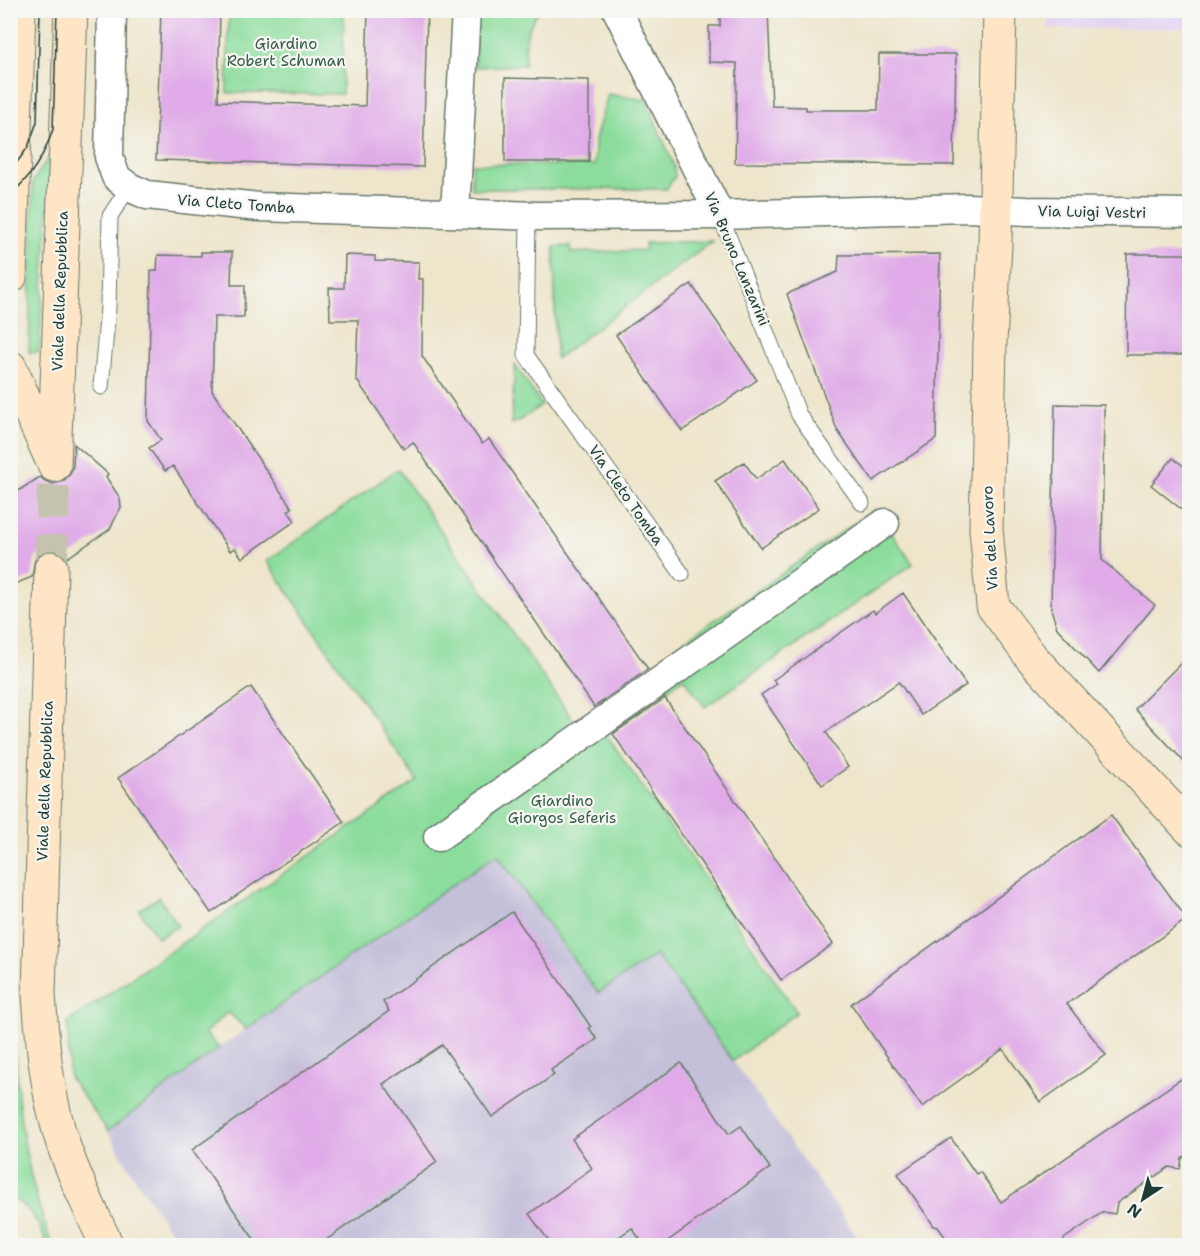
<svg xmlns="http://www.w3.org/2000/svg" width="1200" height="1256" font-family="'Shantell Sans',sans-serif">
  <rect width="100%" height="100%" fill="#f6f6f2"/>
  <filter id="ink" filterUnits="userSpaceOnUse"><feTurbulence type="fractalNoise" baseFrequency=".0167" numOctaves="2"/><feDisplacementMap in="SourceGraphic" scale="12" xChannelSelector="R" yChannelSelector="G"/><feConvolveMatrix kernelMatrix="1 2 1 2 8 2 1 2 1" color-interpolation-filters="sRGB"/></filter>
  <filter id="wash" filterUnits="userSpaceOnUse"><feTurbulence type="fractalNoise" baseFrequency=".008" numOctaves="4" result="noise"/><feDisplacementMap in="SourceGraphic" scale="24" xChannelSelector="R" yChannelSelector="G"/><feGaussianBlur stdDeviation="1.35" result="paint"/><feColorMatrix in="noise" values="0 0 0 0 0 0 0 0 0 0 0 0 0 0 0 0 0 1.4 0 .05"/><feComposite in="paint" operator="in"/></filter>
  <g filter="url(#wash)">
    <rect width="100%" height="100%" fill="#eee5cb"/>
    <path fill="#e2d4f3" d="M 1049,11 L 1189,11 L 1189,28 L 1049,29 Z"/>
    <path fill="#c5c0da" d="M 497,854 L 598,992 L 656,955 L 733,1061 L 863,1245 L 180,1245 L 136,1180 L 108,1131 L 219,1048 Z"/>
    <path fill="#8cdd9d" stroke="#568d68" stroke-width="1.5" d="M 229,11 L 344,11 L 342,94 L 227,93 Z
      M 476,11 L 539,11 C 525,29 525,43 525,65 L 475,67 Z
      M 608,94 L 646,100 L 674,166 L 675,176 L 667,189 L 472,189 L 472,164 L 595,165 L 595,140 Z
      M 52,153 L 39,352 L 29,352 L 33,181 Z
      M 713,241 L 556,359 L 554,247 L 570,246 L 571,253 L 645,250 L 645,243 Z
      M 515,365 L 542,405 L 520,420 L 511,424 Z
      M 398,469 L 578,727 L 673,662 L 667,653 L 875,509 L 913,564 L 705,707 L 684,678 L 606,734 L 797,1012 L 733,1061 L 656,955 L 598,993 L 497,854 L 246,1029 L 228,1012 L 205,1033 L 219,1048 L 108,1131 L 69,1077 L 68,1022 L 417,781 L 267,561 Z
      M 159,897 L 178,926 L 158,938 L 139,910 Z
      M 11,1056 L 16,1056 C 17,1120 30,1186 52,1245 L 47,1245 C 39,1223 32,1209 11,1197 Z"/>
    <g id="blocks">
      <path fill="#e0abe8" d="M 161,10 L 220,10 L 218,101 L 365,106 L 368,10 L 427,10 L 423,167 L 156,160 Z
        M 720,10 L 768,10 L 772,106 L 806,107 L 806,110 L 878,110 L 879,54 L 956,54 L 954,165 L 735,163 L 737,63 L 709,62 L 709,26 L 720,26 Z
        M 505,78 L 589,80 L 589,162 L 505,162 Z
        M 201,252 L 232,252 L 231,285 L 245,285 L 244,317 L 214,317 L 212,391 L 292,508 L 288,511 L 295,521 L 242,558 L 235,548 L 230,551 L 173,466 L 165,471 L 149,448 L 161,440 L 148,421 L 151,271 L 157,271 L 158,255 L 201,256 Z
        M 940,254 L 936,439 L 873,481 L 837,430 L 787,294 L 838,272 L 839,255 Z
        M 1127,254 L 1190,254 L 1190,355 L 1126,355 Z
        M 345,255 L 375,256 L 375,261 L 419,262 L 418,279 L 423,279 L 422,356 L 482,444 L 489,439 L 648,669 L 594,707 L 413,442 L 404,449 L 356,379 L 358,320 L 330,320 L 329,288 L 344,288 Z
        M 691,284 L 757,380 L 682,431 L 616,335 Z
        M 1055,404 L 1104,405 L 1102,560 L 1155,605 L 1099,673 L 1057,628 L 1051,609 Z
        M 74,444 L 108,474 L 106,477 L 120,498 L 121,507 L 110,529 L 67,558 L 60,552 L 52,549 L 42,552 L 35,559 L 32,577 L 10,586 L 10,496 L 40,477 L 45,481 L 53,484 L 63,481 L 70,474 L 73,466 Z
        M 1173,458 L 1190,471 L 1190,516 L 1151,485 Z
        M 785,459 L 819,508 L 761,548 L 715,481 L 744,462 L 756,479 Z
        M 903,593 L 966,685 L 921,715 L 899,682 L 826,732 L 848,767 L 822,785 L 761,695 L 777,684 L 773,680 L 873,610 L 875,613 Z
        M 1190,654 L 1190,768 L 1135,709 Z
        M 251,687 L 344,822 L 211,913 L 118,778 Z
        M 665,698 L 833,944 L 781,980 L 613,734 Z
        M 1111,815 L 1187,919 L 1067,1004 L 1106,1055 L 1040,1102 L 1003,1049 L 922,1107 L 851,1004 Z
        M 512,912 L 591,1027 L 589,1028 L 597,1039 L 551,1070 L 554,1075 L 492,1117 L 442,1045 L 383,1084 L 437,1162 L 319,1245 L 258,1245 L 192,1150 L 389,1011 L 383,1002 Z
        M 681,1063 L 729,1134 L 741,1126 L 770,1168 L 662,1245 L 644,1245 L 632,1228 L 607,1245 L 552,1245 L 529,1214 L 592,1168 L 572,1139 Z
        M 1190,1073 L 1190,1153 L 1182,1158 L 1180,1169 L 1169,1167 L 1117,1203 L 1115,1214 L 1103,1212 L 1064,1239 L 1062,1245 L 951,1245 L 938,1227 L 934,1226 L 898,1174 L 951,1138 L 976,1174 L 980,1172 L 1001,1202 Z"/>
    </g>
  </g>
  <g filter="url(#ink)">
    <use href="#blocks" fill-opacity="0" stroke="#677869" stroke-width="1.5"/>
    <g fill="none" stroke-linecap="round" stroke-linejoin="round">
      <path stroke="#c5c3ad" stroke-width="33" stroke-dasharray="33 16" stroke-linecap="butt" d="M 51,568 L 54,465"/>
      <defs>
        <path id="lane" d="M 528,215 L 526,355 L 682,574
          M 720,215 L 799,415 L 862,503
          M 101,387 L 108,308 L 110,216 L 129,187"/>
        <path id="street" d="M 112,10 L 109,157 L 116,177 L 129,187 L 147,195 L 259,207 L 538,216 L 720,215 L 968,208 L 1027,211 L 1190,213
          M 617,10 L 720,215
          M 455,213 L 466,10
          M 438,837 L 885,523"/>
        <path id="secondary" d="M 1000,10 L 995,244 L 990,344 L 986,529 L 993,606 L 1032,658 L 1190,829
          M 10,277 L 19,10
          M 10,367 L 51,458
          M 54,465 L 71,10
          M 51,568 L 39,994 C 42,1039 46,1086 59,1131 C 71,1171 90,1208 107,1246"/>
      </defs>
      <use href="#lane" stroke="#677869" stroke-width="17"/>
      <use href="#street" stroke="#677869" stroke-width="31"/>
      <use href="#secondary" stroke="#677869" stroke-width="35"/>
      <use href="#lane" stroke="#fff" stroke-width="15"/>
      <use href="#street" stroke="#fff" stroke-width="28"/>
      <use href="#secondary" stroke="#fde5c5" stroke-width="33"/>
      <path stroke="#1f3d34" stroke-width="1.5" d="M 10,172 L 28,147 L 37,122 L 40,10
        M 10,195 C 31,177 45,155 53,129 L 57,10"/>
    </g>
  </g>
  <g text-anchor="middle" stroke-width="4.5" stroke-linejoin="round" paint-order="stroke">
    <g font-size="15" fill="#355d49" stroke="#f6f6f2">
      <text x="286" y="49">Giardino<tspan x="286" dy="17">Robert Schuman</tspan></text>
      <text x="562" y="806">Giardino<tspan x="562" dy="17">Giorgos Seferis</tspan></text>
    </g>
    <g font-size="15" fill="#1f3d34" stroke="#f6f6f2">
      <text transform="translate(236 204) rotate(4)" y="5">Via Cleto Tomba</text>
      <text transform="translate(1092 212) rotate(1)" y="5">Via Luigi Vestri</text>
      <text transform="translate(737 259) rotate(67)" y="5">Via Bruno Lanzarini</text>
      <text transform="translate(60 291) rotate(-88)" y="5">Viale della Repubblica</text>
      <text transform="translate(626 495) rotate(55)" y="5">Via Cleto Tomba</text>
      <text transform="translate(990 538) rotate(-93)" y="5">Via del Lavoro</text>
      <text transform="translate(45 781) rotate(-88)" y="5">Viale della Repubblica</text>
    </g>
  </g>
  <rect width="1200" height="1256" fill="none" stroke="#f6f6f2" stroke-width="36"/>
  <g transform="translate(1143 1199) rotate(216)" stroke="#f6f6f2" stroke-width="4.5" paint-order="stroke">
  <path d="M0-4.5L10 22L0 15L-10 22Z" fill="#1f3d34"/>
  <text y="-9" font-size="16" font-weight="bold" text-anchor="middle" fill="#1f3d34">N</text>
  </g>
</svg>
